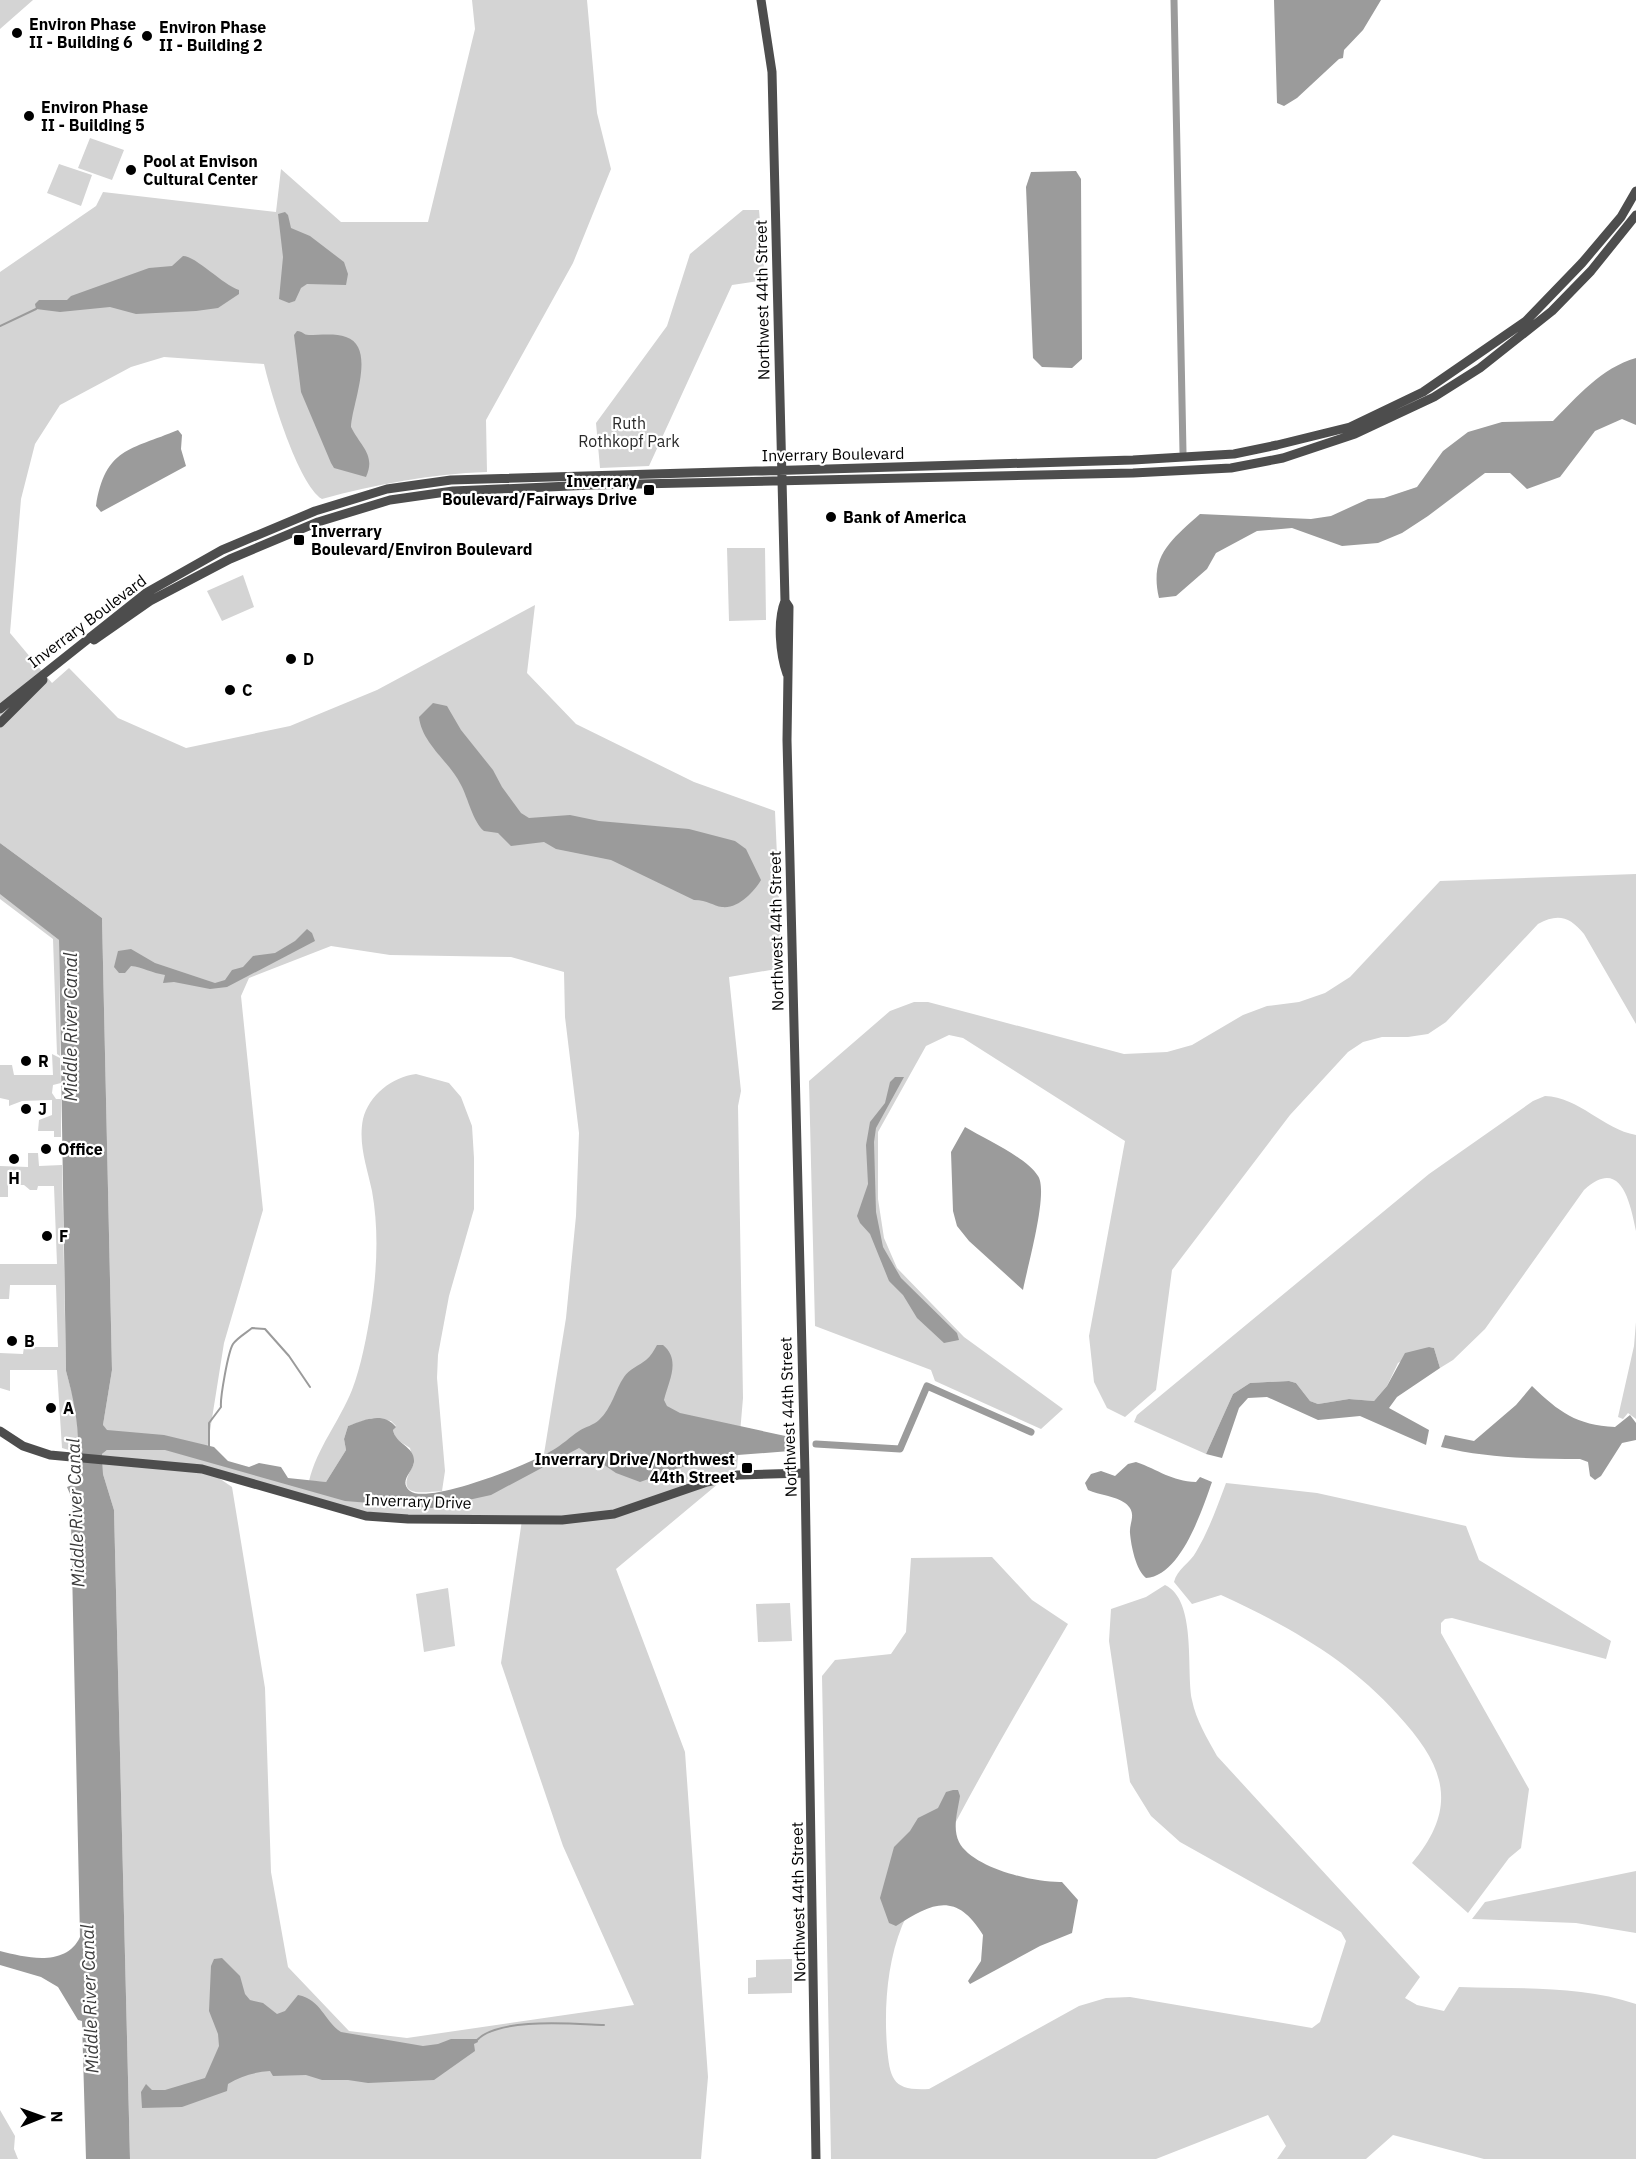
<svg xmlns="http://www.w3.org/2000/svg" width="1636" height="2159" font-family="'IBM Plex Sans',sans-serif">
  <rect width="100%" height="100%" fill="#fff"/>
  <path fill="#d4d4d4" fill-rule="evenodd" d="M 0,0 L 33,0 L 0,29 Z
    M 472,0 L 587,0 L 597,113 L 611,169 L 573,263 L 486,420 L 487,472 C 430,474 377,484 322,499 C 298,484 271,394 264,364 L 164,357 L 131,367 L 60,405 L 35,444 L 21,499 L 10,633 L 52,683 L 69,668 L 118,718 L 186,748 L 290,726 L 377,690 L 535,605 L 527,673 L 576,724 L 694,782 L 775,811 L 782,968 L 729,977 L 741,1091 L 738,1106 L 743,1398 L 737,1468 L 616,1569 L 685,1752 L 708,2077 L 701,2159 L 130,2159 L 114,1510 L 103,1474 L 102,1454 L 107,1450 L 103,1425 L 112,1370 L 102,918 L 0,843 L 0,272 L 96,206 L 103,192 L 276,212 L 281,169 L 341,222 L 428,222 L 475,29 ZM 331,946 L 390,955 L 511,957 L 564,972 L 565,1017 L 579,1133 L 576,1216 L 566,1318 L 543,1460 L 490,1488 L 387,1503 L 265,1475 L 206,1456 L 224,1343 L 263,1210 L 241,996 L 249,978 ZM 210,1472 L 366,1516 L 522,1520 L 501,1663 L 563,1846 L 634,2005 L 407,2038 L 349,2031 L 288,1967 L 271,1872 L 265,1688 L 232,1487 Z
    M 90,138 L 124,150 L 112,180 L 78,168 Z
    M 59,164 L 92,175 L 81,206 L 47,193 Z
    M 743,210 L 759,210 L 765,280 L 732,285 L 649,466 L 600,468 L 596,423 L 667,326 L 690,254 Z
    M 727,548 L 765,548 L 766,620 L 729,621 Z
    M 243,575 L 254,607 L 222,621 L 207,591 Z
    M 1636,874 L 1636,1024 L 1584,934 C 1570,917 1558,913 1538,924 L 1446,1022 L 1428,1034 L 1408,1037 L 1382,1037 L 1363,1042 L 1348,1052 L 1290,1115 L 1172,1270 L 1156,1390 L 1125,1417 L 1107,1408 L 1094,1382 L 1089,1336 L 1125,1141 L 963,1038 L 949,1035 L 926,1046 L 878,1132 L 878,1199 L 884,1238 L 897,1268 L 964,1337 L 1063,1409 L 1041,1429 L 935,1381 L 931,1370 L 815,1326 L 809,1081 L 890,1011 L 914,1002 L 928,1002 L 1124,1054 L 1167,1052 L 1192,1045 L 1243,1015 L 1267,1006 L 1299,1002 L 1325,993 L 1350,977 L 1440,881 Z
    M 0,892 L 59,940 L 60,1056 L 57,1054 L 53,939 L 0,899 Z
    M 52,1054 L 60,1058 L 61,1083 L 53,1085 L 52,1093 L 56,1099 L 61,1099 L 61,1137 L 54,1137 L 54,1131 L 38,1131 L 39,1120 L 52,1115 L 52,1100 L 22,1101 L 9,1106 L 9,1100 L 0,1098 L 0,1065 L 12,1065 L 14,1075 L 53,1075 Z
    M 416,1074 L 449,1083 L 461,1097 L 472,1126 L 474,1158 L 474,1209 L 449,1296 L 438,1355 L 437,1378 L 445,1471 L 442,1491 C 417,1493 394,1497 414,1464 L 410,1448 L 396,1439 L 393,1430 L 396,1426 L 391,1421 L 372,1418 L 348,1426 L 344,1439 L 346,1450 L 326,1482 L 309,1481 C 317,1448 339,1422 352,1390 C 361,1367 367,1335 371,1310 C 377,1271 379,1230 372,1191 C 367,1167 358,1144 363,1119 C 369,1095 392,1077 416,1074 Z
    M 1545,1096 C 1579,1097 1603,1129 1636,1135 L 1636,1231 C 1630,1202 1621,1156 1584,1190 L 1485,1329 L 1453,1360 L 1440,1368 L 1434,1348 L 1429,1347 L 1398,1363 L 1387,1386 L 1374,1401 L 1349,1399 L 1318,1404 L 1310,1401 L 1296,1383 L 1289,1381 L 1250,1383 L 1233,1394 L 1206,1454 L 1134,1422 L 1137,1415 L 1429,1174 L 1533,1101 Z
    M 28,1153 L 38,1153 L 39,1166 L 62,1165 L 66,1371 L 77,1411 L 79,1453 L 62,1448 L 57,1370 L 10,1370 L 10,1391 L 0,1388 L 0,1353 L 23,1354 L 24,1347 L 58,1347 L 56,1285 L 10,1285 L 9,1299 L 0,1299 L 0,1264 L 57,1264 L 54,1186 L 38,1186 L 37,1190 L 30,1190 L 24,1185 L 8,1185 L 8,1197 L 0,1197 L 0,1166 L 28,1167 Z
    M 1636,1322 L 1636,1419 L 1628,1413 L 1623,1419 L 1618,1417 L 1634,1346 Z
    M 1226,1483 L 1317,1493 L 1466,1526 L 1479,1560 L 1611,1641 L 1606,1659 L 1452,1618 L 1445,1619 L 1441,1623 L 1441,1633 L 1529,1789 L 1521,1848 L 1509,1858 L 1468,1913 L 1412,1863 C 1460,1806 1444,1765 1398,1715 C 1348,1659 1288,1626 1221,1595 L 1192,1604 L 1174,1582 C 1177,1569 1190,1563 1196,1552 C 1209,1530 1217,1507 1226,1483 Z
    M 992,1557 L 1032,1600 L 1068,1624 C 1023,1701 978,1778 937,1858 C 926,1880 912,1903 902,1926 C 887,1963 884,2008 887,2047 C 890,2080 893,2091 929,2089 L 1079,2006 L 1106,1998 L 1130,1997 L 1312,2028 L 1320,2022 L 1346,1941 L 1341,1932 L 1180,1842 L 1151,1816 L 1130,1782 L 1109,1641 L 1111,1609 L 1146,1597 L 1165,1585 C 1197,1600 1186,1670 1192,1700 C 1196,1720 1207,1738 1217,1756 L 1420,1977 L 1405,1998 L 1417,2005 L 1444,2011 L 1459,1987 C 1518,1989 1580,1985 1636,2004 L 1636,2159 L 1484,2159 L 1393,2135 L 1366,2159 L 1277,2159 L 1286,2146 L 1268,2115 L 1156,2159 L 831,2159 L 822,1676 L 835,1660 L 891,1654 L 906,1632 L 911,1558 Z
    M 448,1588 L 455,1646 L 424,1652 L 416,1594 Z
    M 790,1603 L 792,1641 L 758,1642 L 756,1604 Z
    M 1636,1871 L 1636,1933 L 1576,1923 L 1472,1919 L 1485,1902 Z
    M 792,1959 L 792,1993 L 748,1994 L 748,1978 L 756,1977 L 756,1960 Z
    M 0,2110 L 15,2136 L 14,2149 L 18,2159 L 0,2159 Z"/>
  <path fill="#9b9b9b" d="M 1274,0 L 1381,0 L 1363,30 L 1344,50 L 1343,58 L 1339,59 L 1297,98 L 1284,106 L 1277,103 Z
    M 1076,171 L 1081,179 L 1082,359 L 1072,368 L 1042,367 L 1033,358 L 1026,187 L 1031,172 Z
    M 285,212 L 288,215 L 291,228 L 310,236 L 344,262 L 348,274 L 346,285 L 307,284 L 301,288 L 295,301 L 289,303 L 279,299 L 283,257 L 278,214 Z
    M 183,256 C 196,256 223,285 239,290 L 239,294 L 218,308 L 196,311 L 136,314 L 110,307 L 60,312 L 36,309 L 35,304 L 39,300 L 67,300 L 71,296 L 149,268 L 172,266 Z
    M 297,331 C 303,331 303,335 309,335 C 320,335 336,333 346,337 C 377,347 352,404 351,427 C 361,447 376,455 366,477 L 334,468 L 331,463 L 301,392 L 294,335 Z
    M 1636,358 L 1636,425 L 1622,419 L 1595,431 L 1560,477 L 1527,489 L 1510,473 L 1485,473 L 1428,516 L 1402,533 L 1378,543 L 1342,546 L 1292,528 L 1257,531 L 1216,553 L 1207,569 L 1176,596 L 1159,598 C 1149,556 1171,540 1200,514 L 1311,519 L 1331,516 L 1368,499 L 1384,498 L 1417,487 L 1443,451 L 1468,432 L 1502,422 L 1553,421 C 1578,396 1601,368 1636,358 Z
    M 178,430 L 182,435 L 181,449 L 186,466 L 101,512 L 96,506 C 105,448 130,450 178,430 Z
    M 433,703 L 447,706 L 461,730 L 493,770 L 502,787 L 521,813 L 529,818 L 570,815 L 599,821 L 689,829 L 735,841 L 746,849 L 761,880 C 754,892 738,909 722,907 C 713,906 708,900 694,900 L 611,860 L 556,849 L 544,842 L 511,846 L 498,833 L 484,831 C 473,822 468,798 461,785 C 450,762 422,744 419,717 Z
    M 0,843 L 102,918 L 112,1370 L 103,1425 L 107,1430 L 164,1435 L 214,1447 L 228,1461 L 249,1467 L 259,1463 L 281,1467 L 288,1478 L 326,1482 L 346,1450 L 344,1439 L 348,1426 C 364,1420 383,1411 396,1427 L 393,1430 C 396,1445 415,1446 414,1462 C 413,1472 398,1481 410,1491 C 428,1505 533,1463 553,1450 C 562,1445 570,1437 579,1431 C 585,1427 594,1425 599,1420 C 612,1408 615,1390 624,1377 C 629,1369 640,1365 646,1360 C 651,1356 654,1350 657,1345 L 663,1345 C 681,1360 669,1380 664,1400 L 667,1406 L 680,1413 L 790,1437 L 790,1451 L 711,1457 L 640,1482 L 616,1473 L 579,1448 L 491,1495 L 432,1508 L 345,1501 L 165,1450 L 107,1450 L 102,1454 L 103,1474 L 114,1510 L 130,2159 L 86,2159 L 82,2021 L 78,2020 L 58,1987 L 41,1977 L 0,1965 L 0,1951 C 27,1958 66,1967 80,1937 L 71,1521 L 73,1501 L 67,1487 L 75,1484 C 82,1444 77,1410 66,1371 L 59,940 L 0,894 Z
    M 307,929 L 312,933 L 315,941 L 227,987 L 210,989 L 174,982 L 163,983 L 165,975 C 152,973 142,967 131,966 L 125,973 L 119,973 L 114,967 L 118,951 L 131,949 L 155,963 L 215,983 L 225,980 L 232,970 L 243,967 L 253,956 L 275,953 L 295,941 Z
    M 895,1077 L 904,1077 L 876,1128 L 874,1142 L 876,1212 L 883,1247 L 901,1278 L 957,1333 L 959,1340 L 944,1343 L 917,1318 L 903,1295 L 889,1281 L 870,1234 L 860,1223 L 857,1216 L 868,1184 L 866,1145 L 870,1122 L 885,1103 L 890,1082 Z
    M 965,1127 C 985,1139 1026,1157 1038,1176 C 1049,1192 1027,1268 1023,1290 L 969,1241 L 957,1226 L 953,1211 L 951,1152 Z
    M 1429,1347 L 1434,1348 L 1440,1368 L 1397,1397 L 1389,1408 L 1429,1430 L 1426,1445 L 1360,1416 L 1318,1420 L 1267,1397 L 1248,1398 L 1239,1408 L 1222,1458 L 1206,1454 L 1233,1394 L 1250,1383 L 1289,1381 L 1296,1383 L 1310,1401 L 1318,1404 L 1349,1399 L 1374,1401 L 1387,1386 L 1405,1353 Z
    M 1532,1386 C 1559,1412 1576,1425 1615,1427 L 1630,1415 L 1636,1423 L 1636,1440 L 1622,1443 L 1601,1476 L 1595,1480 L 1590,1476 L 1588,1462 L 1580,1459 C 1532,1459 1487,1458 1441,1447 L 1445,1435 L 1474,1441 L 1516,1405 Z
    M 1136,1462 C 1159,1470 1171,1481 1196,1482 L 1200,1477 L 1212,1482 C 1202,1510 1181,1576 1146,1578 C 1136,1570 1131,1546 1130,1533 C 1129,1522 1138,1513 1125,1503 C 1116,1496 1099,1495 1088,1490 L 1085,1483 L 1091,1474 L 1101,1471 L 1115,1476 L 1128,1464 Z
    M 953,1790 L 958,1790 L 960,1796 C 958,1810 952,1828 959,1842 C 972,1868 1035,1883 1062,1882 L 1078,1900 L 1072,1933 L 1040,1946 L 970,1984 L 968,1981 L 981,1961 L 983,1935 C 956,1891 932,1903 896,1926 L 889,1923 L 880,1898 L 894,1847 L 910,1831 L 918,1818 L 938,1808 L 946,1792 Z
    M 222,1958 L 240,1976 L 245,1994 L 250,2000 L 263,2003 L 277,2014 L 285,2011 L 298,1995 C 322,2000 323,2020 341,2032 L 423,2046 L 438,2044 L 451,2039 L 477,2039 L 478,2042 L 474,2044 L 475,2051 L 434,2080 L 368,2083 L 348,2080 L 322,2080 L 306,2075 L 273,2076 L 270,2071 C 255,2072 241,2076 228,2084 L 227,2091 L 182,2107 L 142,2108 L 141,2092 L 146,2084 L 152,2090 L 165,2090 L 205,2078 L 219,2046 L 218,2034 L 209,2011 L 211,1966 L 214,1959 Z"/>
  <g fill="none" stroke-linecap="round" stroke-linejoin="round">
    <path stroke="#9b9b9b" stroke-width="2" d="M 0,326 L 36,309
      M 209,1448 L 209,1423 L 221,1407 C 220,1398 228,1352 233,1344 C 237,1338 246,1333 252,1328 L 265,1329 L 289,1356 L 310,1387
      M 477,2040 C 499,2017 574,2024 604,2025"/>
    <path stroke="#9b9b9b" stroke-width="7" d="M 1174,0 L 1183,452
      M 816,1444 L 900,1449 L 927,1386 L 1031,1432"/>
    <path stroke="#4d4d4d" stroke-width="9" d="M 761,0 L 772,72 L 785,601 C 777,621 780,654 787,674
      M 785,601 L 789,607 L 787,740 L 805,1473 L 816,2159
      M 94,640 L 150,601 L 230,559 L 318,522 L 390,500 L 453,491 L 593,485 L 1133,473 L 1231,468 L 1283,458 L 1355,434 L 1434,397 L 1480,368 L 1552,311 L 1591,271 L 1636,215
      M 0,709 L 146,593 L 222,550 L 315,511 L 387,489 L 451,480 L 1133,460 L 1234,454 L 1277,445 L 1350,427 L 1423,392 L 1526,321 L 1582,263 L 1621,217 L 1636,191
      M 0,723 L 43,680
      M 0,1431 L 23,1446 L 50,1455 L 202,1469 L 366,1516 L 408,1519 L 562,1520 L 614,1514 L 707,1482 L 738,1475 L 805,1473"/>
  </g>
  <g fill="#000" stroke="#fff" stroke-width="2">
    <circle cx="17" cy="33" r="6"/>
    <circle cx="147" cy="36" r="6"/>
    <circle cx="29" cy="116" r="6"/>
    <circle cx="131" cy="170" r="6"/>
    <rect x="643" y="484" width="12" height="12" rx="3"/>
    <circle cx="831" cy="517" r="6"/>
    <rect x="293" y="534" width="12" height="12" rx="3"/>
    <circle cx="291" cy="659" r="6"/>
    <circle cx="230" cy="690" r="6"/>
    <circle cx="26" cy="1061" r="6"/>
    <circle cx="26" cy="1109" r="6"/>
    <circle cx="46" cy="1149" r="6"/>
    <circle cx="14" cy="1159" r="6"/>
    <circle cx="47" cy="1236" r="6"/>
    <circle cx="12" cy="1341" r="6"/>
    <circle cx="51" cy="1408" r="6"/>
    <rect x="741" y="1462" width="12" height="12" rx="3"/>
  </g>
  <g text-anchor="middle" stroke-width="4.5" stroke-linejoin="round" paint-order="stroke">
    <g font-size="16" font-weight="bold" fill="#000" stroke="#fff" text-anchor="start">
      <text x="29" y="30">Environ Phase<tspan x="29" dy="18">II - Building 6</tspan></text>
      <text x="159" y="33">Environ Phase<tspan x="159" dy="18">II - Building 2</tspan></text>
      <text x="41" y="113">Environ Phase<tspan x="41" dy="18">II - Building 5</tspan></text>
      <text x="143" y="167">Pool at Envison<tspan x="143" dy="18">Cultural Center</tspan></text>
      <text x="637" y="487" text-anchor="end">Inverrary<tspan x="637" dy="18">Boulevard/Fairways Drive</tspan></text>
      <text x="843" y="523">Bank of America</text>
      <text x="311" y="537">Inverrary<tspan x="311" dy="18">Boulevard/Environ Boulevard</tspan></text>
      <text x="303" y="665">D</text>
      <text x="242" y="696">C</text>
      <text x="38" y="1067">R</text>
      <text x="38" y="1115">J</text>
      <text x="58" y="1155">Office</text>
      <text x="14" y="1184" text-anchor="middle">H</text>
      <text x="59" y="1242">F</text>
      <text x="24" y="1347">B</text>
      <text x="63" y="1414">A</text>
      <text x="735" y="1465" text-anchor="end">Inverrary Drive/Northwest<tspan x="735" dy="18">44th Street</tspan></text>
    </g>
    <g font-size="16" fill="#000" stroke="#fff">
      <text transform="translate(762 300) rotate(-91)" y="6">Northwest 44th Street</text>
      <text transform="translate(833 454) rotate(-1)" y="6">Inverrary Boulevard</text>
      <text transform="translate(87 621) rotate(-37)" y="6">Inverrary Boulevard</text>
      <text transform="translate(776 931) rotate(-91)" y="6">Northwest 44th Street</text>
      <text transform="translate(788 1417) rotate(-92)" y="6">Northwest 44th Street</text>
      <text transform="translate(418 1501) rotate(2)" y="6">Inverrary Drive</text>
      <text transform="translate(798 1902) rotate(-91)" y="6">Northwest 44th Street</text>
    </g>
    <g font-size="16" fill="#2b2b2b" stroke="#fff">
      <text x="629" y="429">Ruth<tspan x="629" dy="18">Rothkopf Park</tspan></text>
    </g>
    <g font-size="18" font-style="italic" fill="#3c3c3c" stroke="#fff">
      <text transform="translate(71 1027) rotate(-90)" y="6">Middle River Canal</text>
      <text transform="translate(76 1513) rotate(-92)" y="6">Middle River Canal</text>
      <text transform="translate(90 1999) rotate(-92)" y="6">Middle River Canal</text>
    </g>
  </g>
  <g transform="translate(42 2117) rotate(89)" stroke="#ffffff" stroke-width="4.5" paint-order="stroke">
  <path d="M0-4.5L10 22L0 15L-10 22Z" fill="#000000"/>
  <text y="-9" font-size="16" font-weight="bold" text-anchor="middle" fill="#000000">N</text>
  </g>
</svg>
